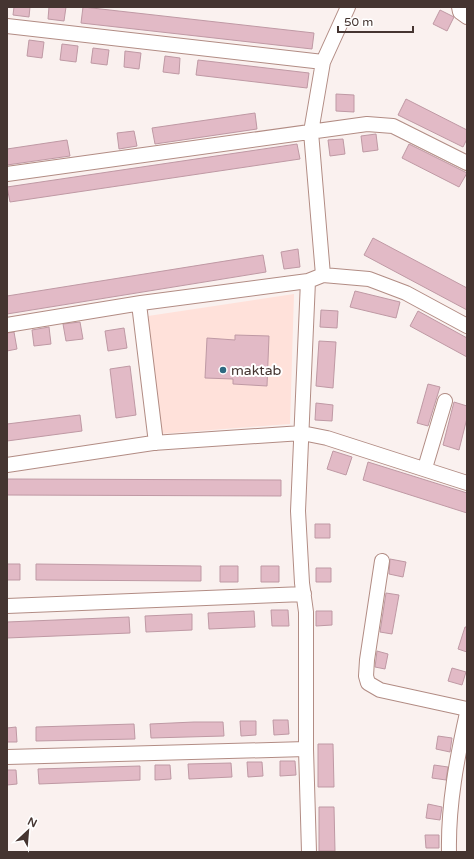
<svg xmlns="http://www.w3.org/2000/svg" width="474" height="859" font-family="'Varela Round',sans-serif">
  <rect width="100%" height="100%" fill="#faf1ef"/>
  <path fill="#ffe1da" d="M 294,294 L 290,424 L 160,434 L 148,316 Z"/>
  <path fill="#e2bac6" stroke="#bf99a4" d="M 14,7 L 30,7 L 29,17 L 13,15 Z
    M 49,7 L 66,7 L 64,21 L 48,19 Z
    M 83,7 L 314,33 L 312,49 L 81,23 Z
    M 440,10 L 454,17 L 447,31 L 433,24 Z
    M 29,40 L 44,42 L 42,58 L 27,56 Z
    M 62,44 L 78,46 L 76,62 L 60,60 Z
    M 93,48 L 109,50 L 107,65 L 91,63 Z
    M 125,51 L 141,53 L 139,69 L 124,67 Z
    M 165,56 L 180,58 L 179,74 L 163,72 Z
    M 198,60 L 309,73 L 307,88 L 196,75 Z
    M 336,94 L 354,95 L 354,112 L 336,111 Z
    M 406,99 L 467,130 L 467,139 L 463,147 L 398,115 Z
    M 255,113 L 257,129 L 155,144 L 152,128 Z
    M 134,131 L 137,146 L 119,149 L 117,133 Z
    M 376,134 L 378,150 L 363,152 L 361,136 Z
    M 343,139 L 345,154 L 330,156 L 328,140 Z
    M 67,140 L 70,156 L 7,165 L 7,149 Z
    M 297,144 L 300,159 L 10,202 L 7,187 Z
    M 409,144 L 467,173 L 459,187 L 402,158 Z
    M 373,238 L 467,288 L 467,310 L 364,255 Z
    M 298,249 L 300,267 L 284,269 L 281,252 Z
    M 263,255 L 266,272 L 7,314 L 7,296 Z
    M 355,291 L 400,302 L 396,318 L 350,307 Z
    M 321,310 L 338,311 L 337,328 L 320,327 Z
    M 418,311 L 467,338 L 467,357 L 410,326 Z
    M 80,322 L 83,339 L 66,341 L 63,324 Z
    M 49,327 L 51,344 L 34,346 L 32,330 Z
    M 124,328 L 127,348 L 108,351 L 105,331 Z
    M 14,332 L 17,349 L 7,351 L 7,333 Z
    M 235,335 L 269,336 L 267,386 L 233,384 L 233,379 L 205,378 L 207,338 L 235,340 Z
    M 319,341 L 336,342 L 333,388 L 316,386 Z
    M 130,366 L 136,415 L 116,418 L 110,369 Z
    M 428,384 L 440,387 L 428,426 L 417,423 Z
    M 454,402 L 467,406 L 467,418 L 459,450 L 443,445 Z
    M 316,403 L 333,405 L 332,421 L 315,420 Z
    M 80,415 L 82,431 L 7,441 L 7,424 Z
    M 333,451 L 352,457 L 346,475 L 327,469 Z
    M 368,462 L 467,493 L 467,513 L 363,480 Z
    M 7,479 L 281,480 L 281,496 L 7,495 Z
    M 315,524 L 330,524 L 330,538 L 315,538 Z
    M 390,559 L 406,562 L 403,577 L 389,574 Z
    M 7,564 L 20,564 L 20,580 L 7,580 Z
    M 36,564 L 201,566 L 201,581 L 36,580 Z
    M 220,566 L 238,566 L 238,582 L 220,582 Z
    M 261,566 L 279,566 L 279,582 L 261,582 Z
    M 316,568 L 331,568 L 331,582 L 316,582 Z
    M 386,593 L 399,595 L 392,634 L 380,632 Z
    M 271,610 L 288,610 L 289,626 L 272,626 Z
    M 254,611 L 255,627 L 209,629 L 208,613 Z
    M 316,611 L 332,611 L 332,625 L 316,626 Z
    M 192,614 L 192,630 L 146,632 L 145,616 Z
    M 129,617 L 130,633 L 7,638 L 7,622 Z
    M 465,627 L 467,627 L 467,652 L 458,649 Z
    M 377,651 L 388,654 L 385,669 L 375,667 Z
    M 452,668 L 466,672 L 462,685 L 448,681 Z
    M 273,720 L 288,720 L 289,734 L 274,735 Z
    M 240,721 L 256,721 L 256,735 L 241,736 Z
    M 194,722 L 223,722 L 224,736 L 151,738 L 150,724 Z
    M 134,724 L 135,739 L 36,741 L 36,727 Z
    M 16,727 L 17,742 L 7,742 L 7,728 Z
    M 438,736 L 452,738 L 450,752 L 436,749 Z
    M 318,744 L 333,744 L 334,787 L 318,787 Z
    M 280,761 L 295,761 L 296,775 L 280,776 Z
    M 247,762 L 262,762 L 263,776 L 248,777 Z
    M 231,763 L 232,777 L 189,779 L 188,764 Z
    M 155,765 L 170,765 L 171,779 L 155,780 Z
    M 434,765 L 448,767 L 446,780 L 432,778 Z
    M 140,766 L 140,780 L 39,784 L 38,769 Z
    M 7,770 L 16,770 L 17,784 L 7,785 Z
    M 428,804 L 442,807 L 440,820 L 426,818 Z
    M 319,807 L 334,807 L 335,851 L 319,851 Z
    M 425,835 L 439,835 L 439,848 L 426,848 Z"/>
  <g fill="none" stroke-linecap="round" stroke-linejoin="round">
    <defs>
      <path id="minor" d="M 459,7 L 460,12 L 467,17
        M 7,26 L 323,62
        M 7,174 L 367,124 L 393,126 L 467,163
        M 323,275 L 311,132 L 323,62 L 348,7
        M 308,281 L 298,511 L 302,583 L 306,612 L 306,749 L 309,852
        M 139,304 L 156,443
        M 7,325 L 141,303 L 308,281 L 323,275 L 369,279 L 406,293 L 467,326
        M 7,465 L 153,443 L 302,433 L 327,438 L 467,483
        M 425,468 L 445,401
        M 382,561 L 367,660 L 366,676 L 368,683 L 380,690 L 467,709
        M 7,606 L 304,594
        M 7,757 L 306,749
        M 449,852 C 448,805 457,758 467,713"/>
    </defs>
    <use href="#minor" stroke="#b28c84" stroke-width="16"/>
    <use href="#minor" stroke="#fff" stroke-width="14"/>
  </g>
  <circle fill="#2e6981" stroke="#fff" stroke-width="1.5" cx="223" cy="370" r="4"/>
  <g text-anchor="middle" stroke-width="4" stroke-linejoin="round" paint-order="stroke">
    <g font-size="14" fill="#453531" stroke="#fff" text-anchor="start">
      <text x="231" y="375">maktab</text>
    </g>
  </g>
  <rect width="474" height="859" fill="none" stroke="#453531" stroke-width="16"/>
  <g transform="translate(28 831) rotate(26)" stroke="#ffffff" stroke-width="3" paint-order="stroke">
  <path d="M0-3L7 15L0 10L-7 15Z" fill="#453531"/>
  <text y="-6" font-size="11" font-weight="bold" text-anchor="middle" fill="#453531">N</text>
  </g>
  <path d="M338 26v6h75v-6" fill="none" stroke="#453531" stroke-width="2"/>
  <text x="344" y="26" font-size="12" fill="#453531" stroke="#ffffff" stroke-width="3" paint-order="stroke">50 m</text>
</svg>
